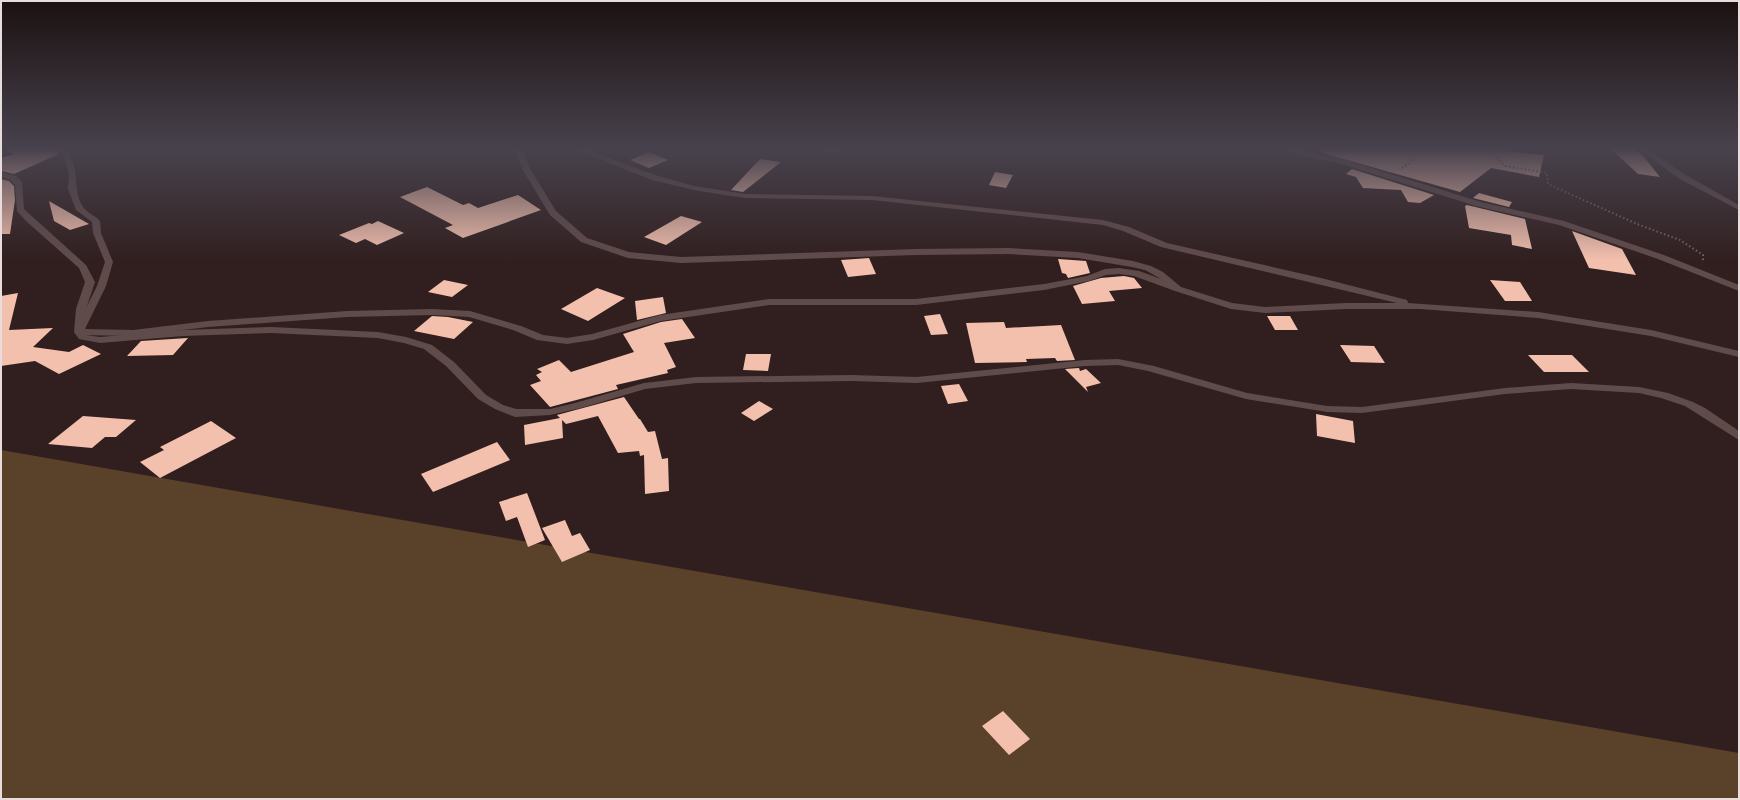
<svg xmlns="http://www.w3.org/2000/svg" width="1740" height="800" font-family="'Titillium Web',sans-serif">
  <rect width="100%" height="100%" fill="#311f1f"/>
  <path fill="#5a412a" d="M 1,450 L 1739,753 L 1739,799 L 1,799 Z"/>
  <path fill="#f4c0ae" d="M 4,149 L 56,149 L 59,154 L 14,174 L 1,171 L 1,158 L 14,154 Z
    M 1315,149 L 1499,149 L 1501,151 L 1544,155 L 1539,177 L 1491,168 L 1460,192 L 1326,154 Z
    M 1611,149 L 1634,149 L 1644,157 L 1660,177 L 1638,174 Z
    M 649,152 L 668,160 L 649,168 L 630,160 Z
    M 760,159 L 781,162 L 743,192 L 731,190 Z
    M 1352,169 L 1434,195 L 1420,203 L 1408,202 L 1401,190 L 1363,188 L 1356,177 L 1346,174 Z
    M 995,172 L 1013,175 L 1006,188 L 989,185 Z
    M 1,179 L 9,181 L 14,186 L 15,200 L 10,234 L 1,234 Z
    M 427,187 L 463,205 L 469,203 L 478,208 L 518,195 L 541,210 L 463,238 L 445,228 L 453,225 L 400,197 Z
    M 1479,193 L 1512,202 L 1509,207 L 1473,198 Z
    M 49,201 L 89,224 L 70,230 L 54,221 Z
    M 1467,205 L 1525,219 L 1532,249 L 1512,245 L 1511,235 L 1469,228 L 1465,206 Z
    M 681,216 L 702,222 L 666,245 L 644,237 Z
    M 378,221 L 404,233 L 377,245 L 365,239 L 356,243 L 339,235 L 369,223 L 372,224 Z
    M 1572,231 L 1622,249 L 1636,275 L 1589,268 Z
    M 869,258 L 876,274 L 848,277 L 841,260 Z
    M 1058,259 L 1086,261 L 1090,273 L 1068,278 L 1066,274 L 1062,273 Z
    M 1124,276 L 1134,278 L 1142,288 L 1109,291 L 1115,301 L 1082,304 L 1073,286 L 1101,278 Z
    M 444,280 L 468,285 L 452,297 L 428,292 Z
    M 1490,280 L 1520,282 L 1532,301 L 1505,301 Z
    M 597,288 L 625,298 L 588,321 L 561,309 Z
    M 18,293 L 9,330 L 53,328 L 33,347 L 69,352 L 83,345 L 101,354 L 59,374 L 35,361 L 1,366 L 1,296 Z
    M 663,297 L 666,313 L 637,320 L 635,301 Z
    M 940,314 L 948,334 L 931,335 L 924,316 Z
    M 432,316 L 448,317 L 473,322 L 454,339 L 414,331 Z
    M 1267,316 L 1290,316 L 1298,330 L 1275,330 Z
    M 682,319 L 695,338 L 664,343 L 676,367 L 667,370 L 668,373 L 616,385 L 618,389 L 550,407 L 530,385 L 541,381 L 536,375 L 542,372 L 537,369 L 559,360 L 571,372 L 634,352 L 623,334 L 661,322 Z
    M 1004,322 L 1006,328 L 1061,325 L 1075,360 L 1057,361 L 1055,358 L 1026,359 L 1027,362 L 975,363 L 966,323 Z
    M 188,338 L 173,355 L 127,356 L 141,341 Z
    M 1340,345 L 1374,346 L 1385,363 L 1351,362 Z
    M 746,354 L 771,354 L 768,371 L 743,370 Z
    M 1528,355 L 1572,355 L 1589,372 L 1544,372 Z
    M 1079,368 L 1080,371 L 1086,369 L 1101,383 L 1086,387 L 1088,392 L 1065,369 Z
    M 959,384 L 968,401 L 948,404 L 941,386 Z
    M 624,397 L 639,419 L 640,419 L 648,432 L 655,431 L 662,459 L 668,458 L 669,491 L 645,494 L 644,455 L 640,456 L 639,451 L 618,453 L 598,416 L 566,424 L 562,420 L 563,438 L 525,445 L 524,425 L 560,418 L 557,415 Z
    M 759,401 L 773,409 L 754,421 L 741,413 Z
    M 1316,414 L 1353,421 L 1355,443 L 1317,436 Z
    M 83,416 L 136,420 L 116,437 L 105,437 L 92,448 L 48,444 Z
    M 211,421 L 236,438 L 160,478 L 140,462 L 164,450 L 160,447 Z
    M 497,442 L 510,460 L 433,492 L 421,474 Z
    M 527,493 L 545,540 L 528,547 L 517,517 L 506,521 L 499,502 Z
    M 565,520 L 572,536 L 580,533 L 590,550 L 562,562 L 542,528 Z
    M 1003,711 L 1030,739 L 1009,755 L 982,726 Z"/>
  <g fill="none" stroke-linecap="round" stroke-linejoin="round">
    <path stroke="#746464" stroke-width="2" stroke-dasharray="1.5 2.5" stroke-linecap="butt" d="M 1488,149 L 1505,166 L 1547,173 L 1548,184 L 1637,224 L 1680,240 L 1703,255 L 1703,262
      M 1402,168 L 1410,163 L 1415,155"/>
    <path fill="#604b4b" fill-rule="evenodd" d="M 57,149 L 65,149 C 82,169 71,187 83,207 C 87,213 96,216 100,221 L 101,233 L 113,262 L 106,286 L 85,329 L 133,330 L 208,321 L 347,311 L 432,309 L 470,311 L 521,326 L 543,335 L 567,338 L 592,334 L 660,315 L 769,299 L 916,299 L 1044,284 L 1087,276 L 1105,269 L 1119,268 L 1139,271 L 1161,279 L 1145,270 L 1132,267 L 1078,258 L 1008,254 L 915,255 L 681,263 L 628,258 L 581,242 L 550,215 L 524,172 L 514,149 L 522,149 L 532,172 L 556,211 L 587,238 L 629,252 L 681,257 L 915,249 L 1008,248 L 1078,252 L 1133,261 L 1151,266 L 1163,272 L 1181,287 L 1232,303 L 1265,307 L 1346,303 L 1397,303 L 1161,247 L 1123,231 L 1103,225 L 872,200 L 746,198 L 718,194 L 694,190 L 652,180 L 574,149 L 584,149 L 658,176 L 694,186 L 746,194 L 872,196 L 1103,220 L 1129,227 L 1167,243 L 1321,278 L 1407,300 L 1408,303 L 1538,312 L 1651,330 L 1739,351 L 1739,357 L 1651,336 L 1538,318 L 1420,309 L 1346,309 L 1265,313 L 1231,309 L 1175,291 L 1134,276 L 1119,274 L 1106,275 L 1089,281 L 1044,290 L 916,305 L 769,305 L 661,321 L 593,340 L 567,344 L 537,340 L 513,330 L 469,317 L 432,315 L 347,317 L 208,327 L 133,336 L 79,335 L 74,332 L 97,286 L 105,262 L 93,233 L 92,222 L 76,210 L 68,189 L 69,173 L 64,157 Z
      M 815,149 L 843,149 C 837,153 821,153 815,149 Z
      M 1285,149 L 1295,149 L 1339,158 L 1481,202 L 1564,221 L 1664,255 L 1739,285 L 1739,291 L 1658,259 L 1559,225 L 1476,206 L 1335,162 L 1300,156 Z"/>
    <path fill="#604b4b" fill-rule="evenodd" d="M 1639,149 L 1647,149 L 1684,174 L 1739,205 L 1739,210 L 1678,178 Z
      M 1,172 L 16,176 L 22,182 L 24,209 L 86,265 L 95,282 L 86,309 L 84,332 L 86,335 L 100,337 L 183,330 L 271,327 L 378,332 L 406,337 L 432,345 L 454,362 L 486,395 L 503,405 L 516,409 L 550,409 L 575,403 L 644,383 L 696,377 L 851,375 L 917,377 L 1085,360 L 1118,359 L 1154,366 L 1247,393 L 1327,406 L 1362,407 L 1505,388 L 1571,383 L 1639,387 L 1668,393 L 1693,402 L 1705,408 L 1739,431 L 1739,440 L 1685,406 L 1661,398 L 1639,393 L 1571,389 L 1505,394 L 1362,413 L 1327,412 L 1246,399 L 1148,371 L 1118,365 L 1085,366 L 917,383 L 851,381 L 696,383 L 645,389 L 581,408 L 550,415 L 515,417 L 495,409 L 478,399 L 446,366 L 424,349 L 404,343 L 378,338 L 271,333 L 183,336 L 100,343 L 79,339 L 74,332 L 76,309 L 85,282 L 79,268 L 26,221 L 17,211 L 15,185 L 10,180 L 1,177 Z"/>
  </g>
  <linearGradient id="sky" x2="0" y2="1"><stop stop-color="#1b1111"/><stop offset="0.57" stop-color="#48424d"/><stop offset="1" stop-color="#48424d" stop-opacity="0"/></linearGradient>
  <rect width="1740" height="261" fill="url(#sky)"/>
  <rect width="1740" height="800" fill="none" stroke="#e9dcdc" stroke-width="4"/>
</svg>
